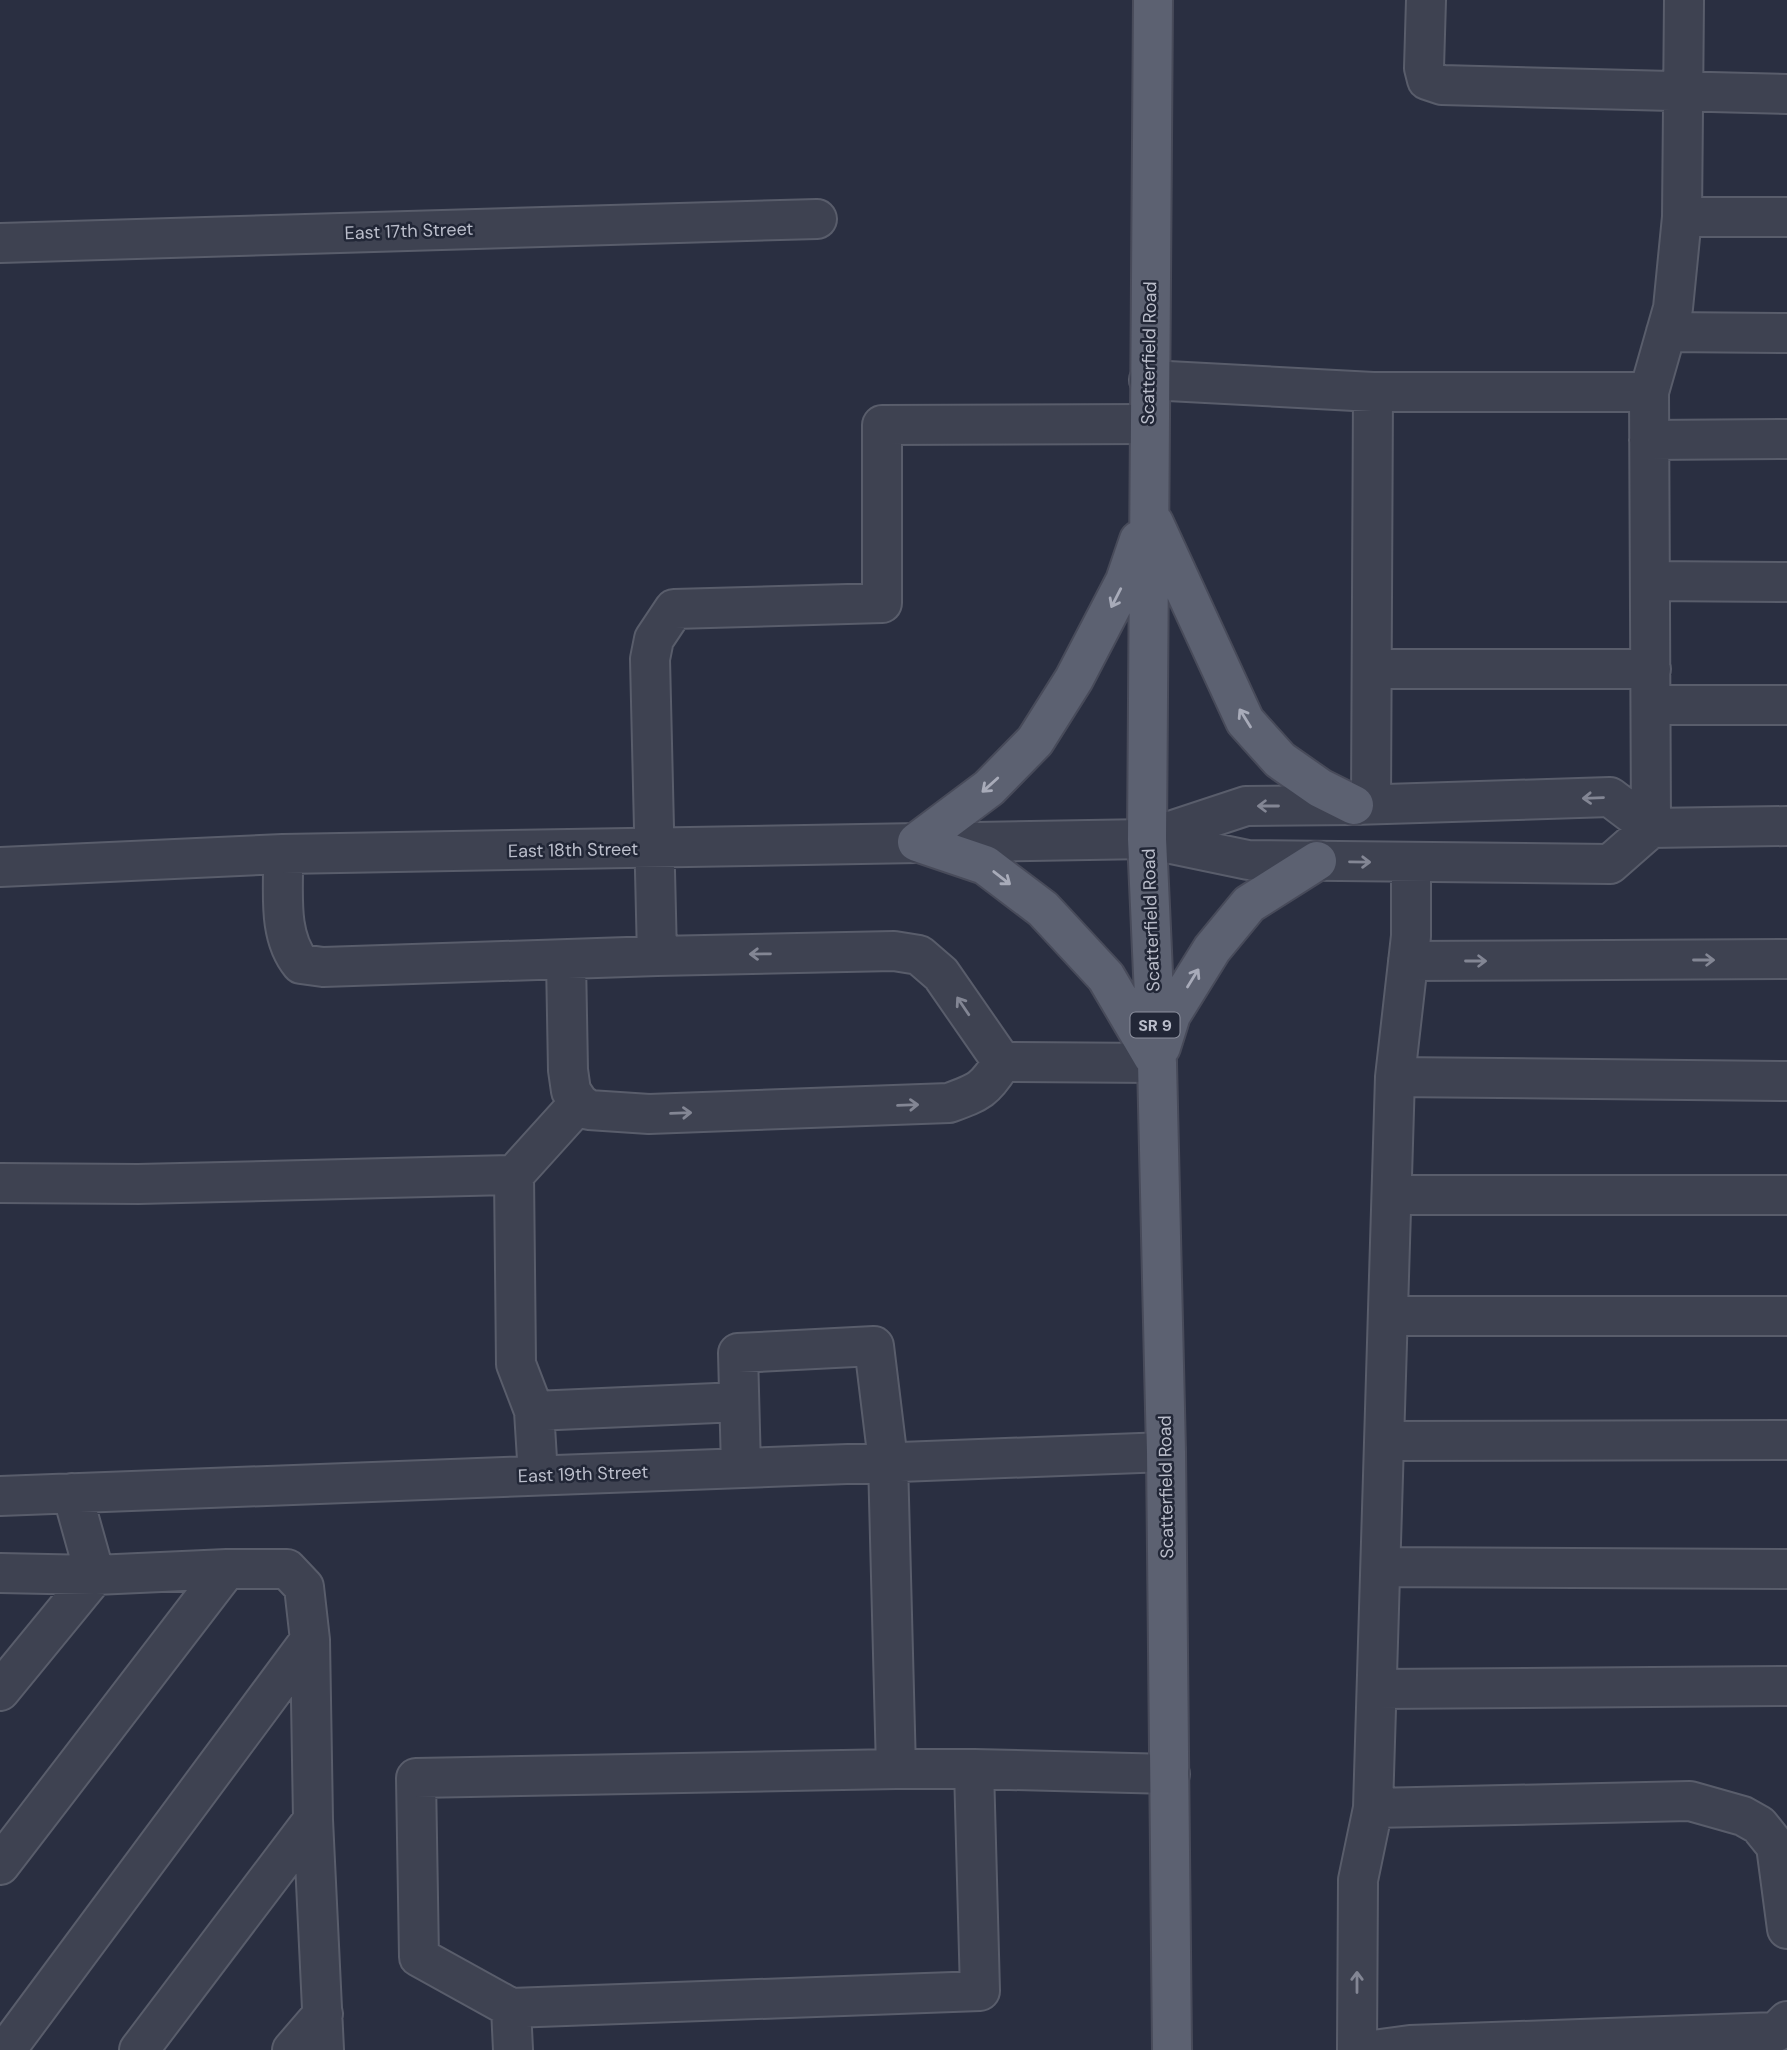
<svg xmlns="http://www.w3.org/2000/svg" width="1787" height="2050" font-family="'DM Sans',sans-serif">
  <rect width="100%" height="100%" fill="#2a2f41"/>
  <g fill="none" stroke-linecap="round" stroke-linejoin="round">
    <defs>
      <path id="minor" d="M 1426,0 L 1424,68 L 1427,80 L 1442,85 L 1787,94
        M 1682,217 L 1787,217
        M 0,243 L 817,219
        M 1666,332 L 1787,333
        M 1649,392 L 1673,308 L 1682,217 L 1684,0
        M 1649,440 L 1787,439
        M 1650,581 L 1787,582
        M 1372,669 L 1651,669
        M 1651,705 L 1787,705
        M 1371,804 L 1373,392
        M 1149,838 L 1246,806 L 1354,805 L 1610,797 L 1651,828 L 1787,826
        M 283,854 C 284,890 277,935 301,964 L 323,967 L 657,956 L 650,659 L 654,639 L 674,609 L 882,603 L 882,425 L 1149,424
        M 0,867 L 283,854 L 1147,839 L 1248,860 L 1610,864 L 1651,828 L 1649,392 L 1373,392 L 1149,380
        M 657,956 L 894,951 L 919,955 L 941,974 L 1002,1062
        M 566,960 L 568,1070 L 571,1091 L 579,1103 L 589,1110 L 649,1114 L 949,1103 C 979,1092 985,1090 1002,1062
        M 1408,961 L 1787,959
        M 1002,1062 L 1157,1063
        M 1395,1077 L 1787,1081
        M 514,1175 L 579,1103
        M 0,1183 L 138,1184 L 514,1175 L 516,1364 L 534,1411 L 538,1475
        M 1392,1195 L 1787,1195
        M 1388,1316 L 1787,1316
        M 534,1411 L 739,1402
        M 1385,1441 L 1787,1440
        M 741,1468 L 738,1353 L 874,1346 L 888,1461 L 896,1769
        M 0,1496 L 1166,1452
        M 1381,1567 L 1787,1569
        M 0,1573 L 95,1575 L 227,1569 L 287,1569 L 304,1587 L 310,1640 L 313,1820 L 324,2050
        M 1377,1689 L 1787,1686
        M 0,1691 L 95,1575 L 72,1493
        M 1373,1808 L 1690,1801 L 1743,1816 L 1759,1825 L 1776,1846 L 1787,1929
        M 0,1865 L 227,1569
        M 511,2008 L 419,1957 L 416,1778 L 896,1769 L 974,1769
        M 6,2050 L 310,1640
        M 139,2050 L 313,1820
        M 292,2050 L 323,2014
        M 513,2050 L 511,2008 L 980,1991 L 974,1769 L 1170,1774
        M 1357,2050 L 1358,1880 L 1373,1808 L 1395,1077 L 1411,936 L 1411,863
        M 1373,2050 L 1410,2045 L 1776,2032 L 1787,2021"/>
      <path id="major" d="M 1153,0 L 1147,839 L 1157,1063 L 1166,1452 L 1172,2050
        M 1154,523 L 1245,721 L 1280,760 L 1320,788 L 1354,805
        M 917,842 L 989,788 L 1035,741 L 1074,679 L 1125,581 L 1139,540
        M 917,842 L 985,865 L 1043,909 L 1106,977 L 1153,1057
        M 1161,1047 L 1171,1015 L 1212,949 L 1249,904 L 1317,861"/>
    </defs>
    <use href="#minor" stroke="#595d6b" stroke-width="42"/>
    <use href="#major" stroke="#484b5a" stroke-width="42"/>
    <use href="#minor" stroke="#3e4251" stroke-width="38"/>
    <use href="#major" stroke="#5c6171" stroke-width="38"/>
  </g>
  <defs><path id="oneway-shaft" d="M-6 0H5M1.5-3L5.5 0L1.5 3" fill="none" stroke-width="1.6" stroke-linecap="round" stroke-linejoin="round" transform="scale(1.75)"/></defs>
  <g stroke="#a8abb9">
    <use href="#oneway-shaft" transform="translate(1116 598) rotate(117)"/>
    <use href="#oneway-shaft" transform="translate(1245 718) rotate(-122)"/>
    <use href="#oneway-shaft" transform="translate(990 785) rotate(138)"/>
    <use href="#oneway-shaft" transform="translate(1002 878) rotate(38)"/>
    <use href="#oneway-shaft" transform="translate(1193 978) rotate(-58)"/>
  </g>
  <g stroke="#838694">
    <use href="#oneway-shaft" transform="translate(1593 798) rotate(178)"/>
    <use href="#oneway-shaft" transform="translate(1268 806) rotate(180)"/>
    <use href="#oneway-shaft" transform="translate(1360 862) rotate(1)"/>
    <use href="#oneway-shaft" transform="translate(760 954) rotate(179)"/>
    <use href="#oneway-shaft" transform="translate(1704 960)"/>
    <use href="#oneway-shaft" transform="translate(1476 961)"/>
    <use href="#oneway-shaft" transform="translate(963 1006) rotate(-124)"/>
    <use href="#oneway-shaft" transform="translate(908 1105) rotate(-2)"/>
    <use href="#oneway-shaft" transform="translate(681 1113) rotate(-2)"/>
    <use href="#oneway-shaft" transform="translate(1357 1982) rotate(-90)"/>
  </g>
  <g text-anchor="middle" stroke-width="5" stroke-linejoin="round" paint-order="stroke">
    <rect fill="#222737" stroke="#8d919f" stroke-width="2" x="1130.5" y="1012.5" width="49" height="25" rx="5"/>
    <g font-size="16" font-weight="bold" fill="#bbbecb">
      <text x="1155" y="1031">SR 9</text>
    </g>
    <g font-size="18" fill="#bbbecb" stroke="#222737">
      <text transform="translate(409 231) rotate(-2)" y="6">East 17th Street</text>
      <text transform="translate(1149 353) rotate(-89)" y="6">Scatterfield Road</text>
      <text transform="translate(573 850) rotate(-1)" y="6">East 18th Street</text>
      <text transform="translate(1151 920) rotate(-92)" y="6">Scatterfield Road</text>
      <text transform="translate(583 1474) rotate(-2)" y="6">East 19th Street</text>
      <text transform="translate(1166 1487) rotate(-91)" y="6">Scatterfield Road</text>
    </g>
  </g>
</svg>
